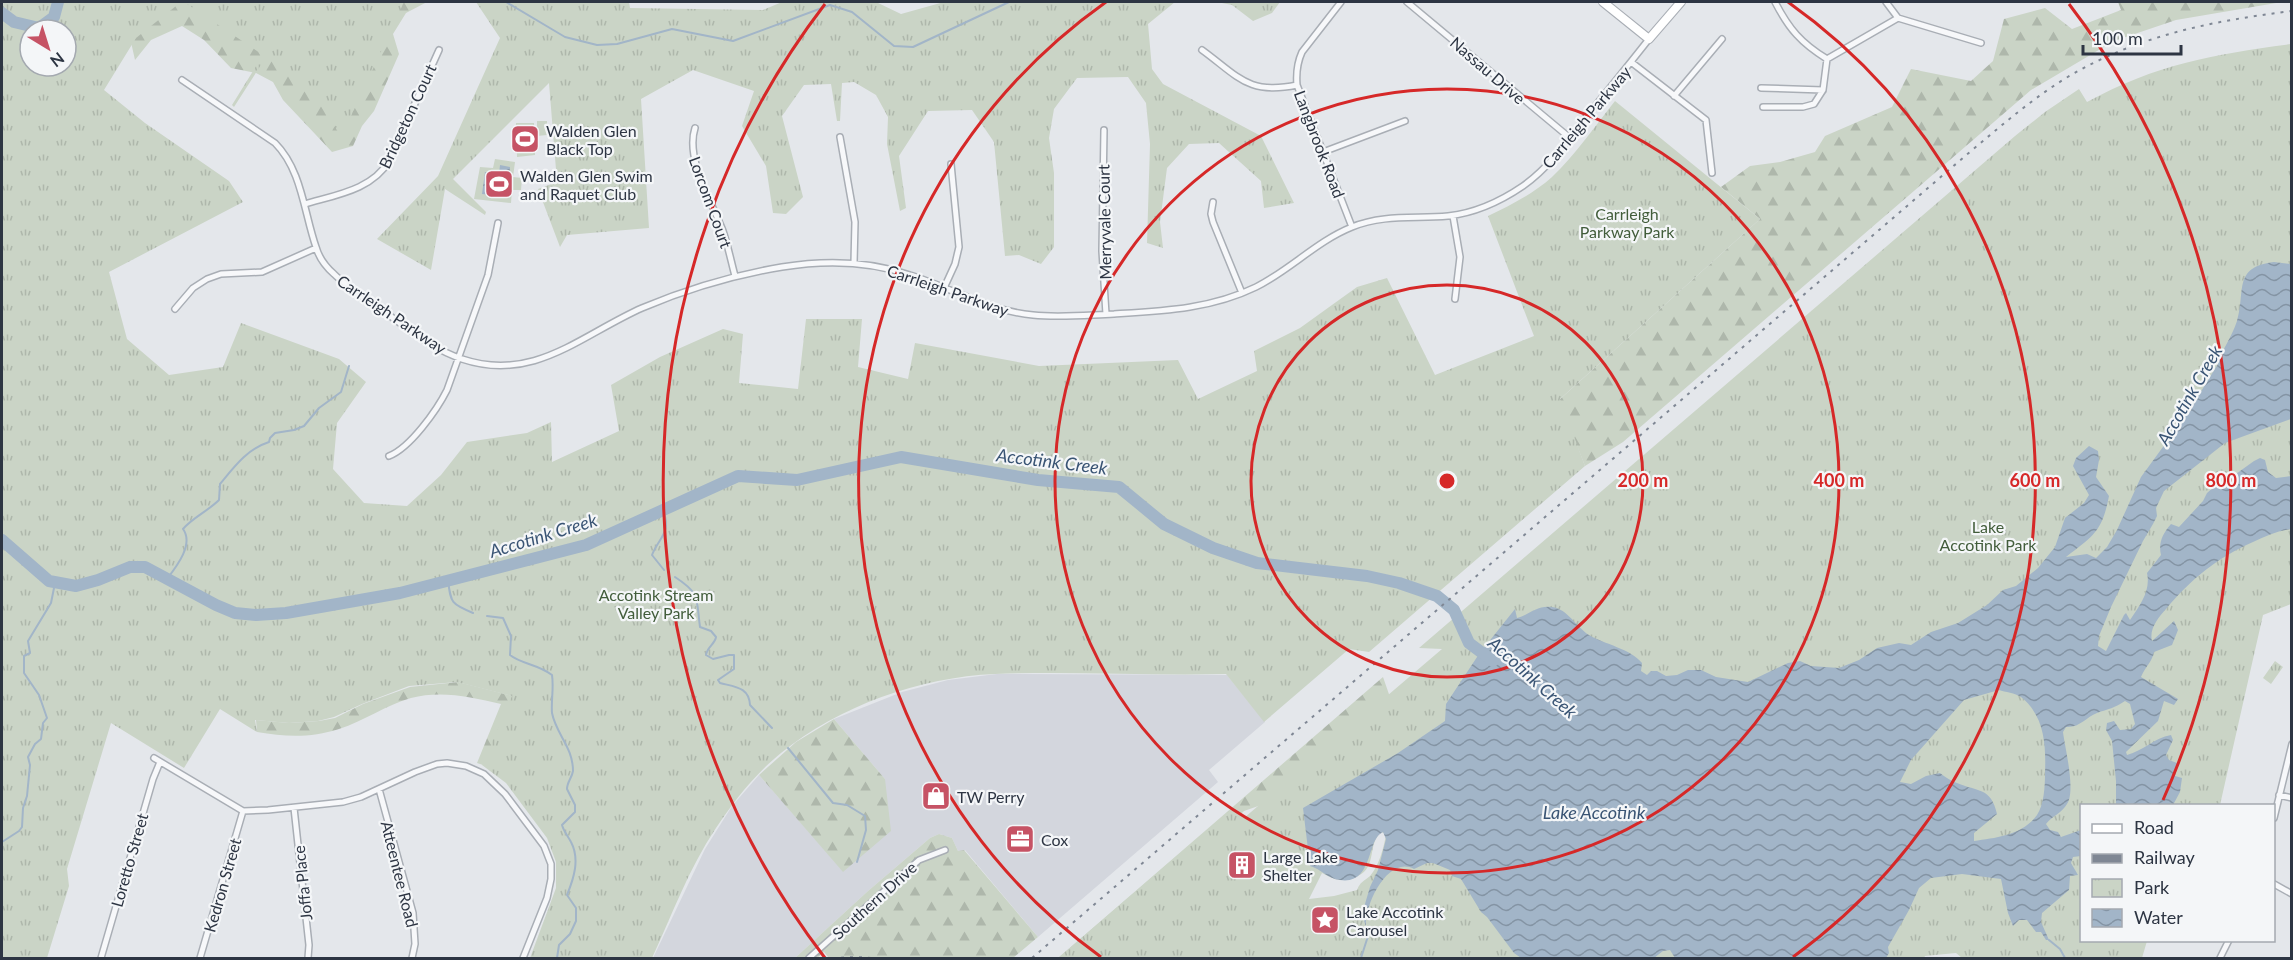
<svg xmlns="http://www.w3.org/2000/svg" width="2293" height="960" font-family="Lato,sans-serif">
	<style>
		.built { fill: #d3d6dd }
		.grass { fill: #cad4c6 }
		.forest { fill: url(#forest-firs) }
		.park { fill: url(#park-tufts); fill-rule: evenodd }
		.water { fill: url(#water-waves); fill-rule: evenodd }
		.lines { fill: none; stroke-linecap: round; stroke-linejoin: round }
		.stream { stroke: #a2b5c8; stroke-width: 2 }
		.river { stroke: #a2b5c8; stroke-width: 12 }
		.street-casing { stroke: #a9aeb5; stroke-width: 8 }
		.secondary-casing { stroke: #a9aeb5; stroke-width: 10 }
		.street { stroke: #f7f8fa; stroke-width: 5 }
		.secondary { stroke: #fff; stroke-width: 8 }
		.rail { stroke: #7f8794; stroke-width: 2; stroke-dasharray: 3 6; stroke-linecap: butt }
		.ring { fill: none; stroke: #d62828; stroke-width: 3 }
		.labels { text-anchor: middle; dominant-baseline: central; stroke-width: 4.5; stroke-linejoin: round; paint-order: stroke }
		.street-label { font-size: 16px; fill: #2d3543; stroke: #f4f6f8 }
		.poi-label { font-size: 16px; fill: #2d3543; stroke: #f4f6f8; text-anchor: start }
		.park-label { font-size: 16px; fill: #425d3b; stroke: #f4f6f8 }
		.water-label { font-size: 18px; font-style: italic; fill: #395474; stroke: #f4f6f8 }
		.centre { fill: #d62828; stroke: #f4f6f8; stroke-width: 3 }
		.ring-label { font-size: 18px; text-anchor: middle; font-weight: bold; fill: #d62828; stroke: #f4f6f8; stroke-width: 4.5; stroke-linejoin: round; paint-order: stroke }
	</style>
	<defs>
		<pattern id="forest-firs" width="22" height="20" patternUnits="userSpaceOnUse" patternTransform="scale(1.5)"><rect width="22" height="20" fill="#cad4c6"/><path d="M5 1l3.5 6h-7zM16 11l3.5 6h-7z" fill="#aeb7ab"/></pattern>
		<pattern id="park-tufts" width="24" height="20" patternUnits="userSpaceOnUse" patternTransform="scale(1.5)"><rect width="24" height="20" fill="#cad4c6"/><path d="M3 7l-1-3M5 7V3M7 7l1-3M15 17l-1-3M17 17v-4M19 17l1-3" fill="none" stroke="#aeb7ab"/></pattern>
		<pattern id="water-waves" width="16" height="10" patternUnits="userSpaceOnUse" patternTransform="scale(1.5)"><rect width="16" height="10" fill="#a2b5c8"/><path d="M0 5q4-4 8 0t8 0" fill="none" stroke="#8494a4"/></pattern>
	</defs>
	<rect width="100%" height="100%" fill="#e4e7eb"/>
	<path class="built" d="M997 674 1227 675 1265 722 1209 770 1218 782 1038 937 965 850 958 851 952 838 939 834 930 838 868 891 795 958H653L705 849 732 806 759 775 843 871 885 779 834 719 902 692 948 680Z"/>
	<path class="grass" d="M537 121H547V135L537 136Z
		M516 123H534L535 155 517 157Z
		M495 159 515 162 513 177 522 178 521 190H512L511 203 474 199 480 167 493 168Z"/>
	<path class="forest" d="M122 2H427L406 13 393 34 399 54 374 111 362 126 353 146 332 152 283 100 273 82 256 73 231 68 204 40 182 26 151 40 135 60Z
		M2118 2H2282L2176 20 2114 41 2031 90 1623 442 1585 466 1559 400 1760 219 1721 187 1750 166 1780 162 1815 152 1825 136 1892 107 1911 69 1971 81 1993 61 2004 19 2045 8 2072 29 2121 10Z
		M1383 677 1391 700 1267 803 1244 811 1230 824 1300 958H1058Z
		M458 682 513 696 483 765 477 763 501 704C471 697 441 690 411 698 386 705 364 721 339 729 311 738 286 737 257 732L256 720 289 723 319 721 335 718 363 704 410 687Z
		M834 719 885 779 891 831 843 872 759 775 796 742Z
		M939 834 952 838 958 851 964 850 1038 937 1013 958H829L824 952 817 958H795L868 891 930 838Z"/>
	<path class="park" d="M2 2H181L136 38 104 90 145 123 229 181 243 202 109 272 127 339 169 375 223 367 241 323 339 359 366 382 337 423 333 469 364 503 407 506 441 475 467 442 527 433 551 422 552 462 619 431 611 385 660 357 723 329 743 334 739 383 798 389 806 319H862L858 367 908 379 915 343 1039 366 1178 360 1198 399 1257 371 1254 351 1300 328 1357 287 1387 278 1435 375 1534 336 1488 216C1511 205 1533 194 1552 177 1576 154 1595 126 1615 101L1760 219 1560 399 1585 466 1369 652 1349 649 1264 722 1226 674C1149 676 1072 671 995 674 920 677 839 706 781 753 755 774 734 801 716 828 689 868 672 915 652 958H530L556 888V862L547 838 506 783 482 765 512 696 457 682 409 686 362 704 334 717 318 721 289 723 255 720 257 732 220 709 184 768 111 723 67 869 69 886 47 958H2ZM30 30H66V66H30Z
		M184 2H404L346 127 340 135 307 84 266 57 234 107 232 105 263 55Z
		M476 2H629L630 8 763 10 782 2H876L901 14 944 2H1175L1148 24 1152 69 1163 84 1261 136 1294 203 1264 208 1261 181 1219 143 1189 144 1167 168 1160 222 1163 248 1147 243 1150 144 1146 103 1128 77 1077 78 1054 109 1049 138 1054 173V247L1041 264 1019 255 1005 256 994 142 972 110 928 111 899 156 906 208 900 211 887 144 888 117 876 95 854 82 842 83 840 121H837L831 84 804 85 782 116 803 197 786 214 773 213 766 166 742 126 754 91 693 70 641 99 649 228 567 235 560 247 538 189 557 182 549 83 453 179 486 212 485 215 445 189 431 270 377 239 438 176 500 38Z
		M1217 2H1280L1272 13 1253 21 1232 5Z
		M2291 44V604L2263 615 2220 805 2082 806V940L2147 941 2142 958H1962L1956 953 1925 956 1924 958H1058L1234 807 1244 818 1442 649 1419 648 2015 136 2045 112 2079 89 2087 102C2156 64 2215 54 2291 44ZM1381 832 1386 834C1384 847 1379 866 1370 876 1364 881 1360 882 1357 890L1334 896 1309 899 1322 873C1333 879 1341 882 1353 878 1379 870 1366 846 1381 832Z
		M2275 661 2283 667 2271 684 2263 678Z"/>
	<path class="water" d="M500 165 510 167 508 188 492 186 490 195 482 194 485 172 499 174Z
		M2274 262 2291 264V419L2225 443 2164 491 2156 508 2157 516 2153 524 2143 541 2111 607 2099 636 2098 646 2106 651 2124 615 2126 613 2130 620C2140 605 2151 591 2147 573L2161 555C2158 543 2163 533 2171 524L2179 527 2203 501 2207 493 2215 486 2222 484 2254 461 2260 458 2265 460 2268 472 2276 478 2291 476V529C2277 531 2266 536 2253 542 2217 558 2191 579 2166 609 2158 618 2149 629 2152 641L2174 621 2178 630 2172 645 2154 652C2152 662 2145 667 2141 677L2178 699 2174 705 2164 701 2158 721 2126 752 2127 755C2143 751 2154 738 2171 735L2173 740 2166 755 2169 760 2177 763 2175 776 2182 778 2180 792 2173 805H2116V781L2112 741 2106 730 2107 723 2114 721 2120 730 2131 729 2135 724 2130 704 2125 701C2115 708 2108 709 2097 713 2086 717 2080 728 2066 727L2063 732C2065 748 2076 791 2067 804 2062 813 2052 816 2046 824L2050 830 2058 832 2061 837 2081 830V856L2073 857 2071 863 2078 875 2070 876 2069 890 2042 913 2041 922 2049 940H2046L2041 932H2036L2027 920H2019L2013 926 2008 913 2001 879 1962 874 1931 878 1919 888 1909 910 1888 947 1889 953 1886 958H1675L1670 950 1663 951 1654 958H1521L1514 953 1487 917 1481 912 1461 879 1452 876 1450 870 1433 863H1427L1414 869C1388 855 1364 905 1366 927L1362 914 1370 887 1378 870 1386 839 1383 832C1366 839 1374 885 1340 880 1328 879 1321 869 1310 866L1303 808 1398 753 1445 721 1446 704 1479 654 1515 609 1517 618C1529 615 1537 605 1552 607 1568 609 1576 627 1589 635 1604 644 1631 649 1642 663L1641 671 1647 675 1651 671H1657L1666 676 1677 675 1688 670H1701L1716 677 1748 682 1788 663 1800 661 1811 666 1839 668 1859 660 1877 648 1899 643 1911 645 1931 632 1958 623 1987 605 2003 590 2016 586 2038 568 2055 547 2065 518 2084 503 2089 495 2073 466 2076 458 2089 446 2098 451 2099 460 2096 477 2109 496C2102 532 2094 535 2066 557L2087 554 2096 558 2107 547 2117 530 2141 477 2187 414 2218 364C2222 349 2232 337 2237 321 2246 292 2232 267 2274 262ZM1999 690C2005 692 2015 693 2021 697 2045 716 2046 746 2045 774 2045 786 2044 805 2037 815 2023 835 1996 838 1974 841V833L1997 814C1991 787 1978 792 1957 783 1951 781 1945 777 1940 773L1926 776 1911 784 1900 782 1911 760 1964 700Z"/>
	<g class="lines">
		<path class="stream" d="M506 2 565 37 597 45 617 44 672 29 733 41 830 5 852 12 894 46 913 47 1009 2
			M663 510C672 533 659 537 652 555L664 570
			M675 577C701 594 696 598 700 627L711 631 716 637C715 644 707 647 706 655L713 659 729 655H734V669L718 680 720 683C735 687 749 687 750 705L772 728
			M167 579C177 566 194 544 183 529 192 518 208 511 219 500L220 484C234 467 247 449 269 442L270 438 275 433 294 430 304 426 319 408 341 392 349 366
			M448 581C451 603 451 604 473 613
			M487 616 503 618 511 636 510 655C521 664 538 664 552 675 554 688 551 700 552 713 556 734 573 747 573 771 572 778 567 782 567 789L575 805V812L562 825C564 832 568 836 571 842 580 859 574 878 567 895L576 908V921L570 934 559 945 557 958
			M788 748 833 803 847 805 865 816 866 830 857 862
			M2 842 19 831 22 827 23 808 27 796 30 765 28 757 35 744 41 739 43 723 47 718 39 695 24 673V656L30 653 28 641 51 603 55 583
			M2049 940 2060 949 2065 958
			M1361 958 1368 936 1366 927"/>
		<path class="river" d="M2 13 14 22 39 28 54 17 58 2
			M2 540 49 581 76 586 98 580 130 567H145L216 605 235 613 256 615 286 613 400 593 586 545 738 476 797 480 901 457 1038 480 1119 487 1164 524 1213 548 1257 563 1367 576 1399 583 1437 596 1454 610 1469 643 1493 661"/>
		<g class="street-casing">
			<path id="street" d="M1341 2 1302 52C1297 63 1296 73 1297 85L1352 227
				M1407 2 1570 138
				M1775 2C1789 29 1801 43 1827 59
				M1886 2 1898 18
				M1202 50C1239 77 1248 95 1297 85
				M1827 59 1898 18 1981 43
				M1631 62 1706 120 1712 173
				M182 80 275 143C302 170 304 213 316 247 319 258 326 267 334 274 347 287 364 297 379 308 405 326 431 349 462 359 534 383 581 335 642 308 687 289 734 275 782 267 825 260 869 261 910 275 952 288 988 311 1033 315 1059 318 1087 315 1114 314 1163 311 1211 309 1256 287 1290 270 1317 241 1352 227 1383 214 1416 219 1448 216 1475 213 1501 201 1523 186 1547 169 1565 145 1583 121 1605 94 1627 67 1649 39
				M1761 88 1823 90
				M1674 96 1722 39
				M1763 107H1803L1814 104 1823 90 1827 59
				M695 128C685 159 712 202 723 231 728 246 731 261 735 276
				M1104 130 1102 251 1106 314
				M840 137 855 222 854 263
				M1323 152 1405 121
				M1213 202 1211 214 1213 222 1242 293
				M305 204C335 195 372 190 389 161L439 50
				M1453 216 1460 257 1455 299
				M944 288 955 264 959 247 951 164
				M175 309 193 288 207 279 221 274 262 272 316 248
				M389 456C410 448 437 410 447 390L488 275 498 223
				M154 758 243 811 268 810 343 802 361 797 415 772 437 764 447 763 466 766 484 774 505 794 544 846 551 864V879L547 898 523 958
				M379 789 413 913 415 944 412 958
				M2279 795 2292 798
				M294 808 309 945 308 958
				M2274 818 2292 744
				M2274 884 2292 894
				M101 958 153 779 160 762
				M200 958 243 811
				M809 958 919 860 945 850
				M2220 958 2229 940"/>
		</g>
		<g class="secondary-casing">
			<path id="secondary" d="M1603 2 1649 39 1681 2"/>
		</g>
		<use href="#street" class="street"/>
		<use href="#secondary" class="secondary"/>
		<path class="rail" d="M832 958 856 957 873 958
			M1032 958 1971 151C2002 125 2032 99 2066 78 2136 36 2211 21 2292 11"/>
	</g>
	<g class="ring">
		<circle cx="1447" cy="481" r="196"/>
		<circle cx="1447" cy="481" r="392"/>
		<path d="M1101 957A588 588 0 0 1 1106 2M1788 2A588 588 0 0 1 1793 957"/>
		<path d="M825 958A784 784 0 0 1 825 4M2069 4A784 784 0 0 1 2163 800"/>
	</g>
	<defs>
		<g id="stadium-square" transform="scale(1.5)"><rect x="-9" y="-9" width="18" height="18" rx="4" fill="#c65365" stroke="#f4f6f8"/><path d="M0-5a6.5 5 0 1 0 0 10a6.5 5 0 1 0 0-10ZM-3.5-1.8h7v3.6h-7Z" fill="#fff"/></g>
		<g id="shop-square" transform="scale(1.5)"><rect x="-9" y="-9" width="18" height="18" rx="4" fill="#c65365" stroke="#f4f6f8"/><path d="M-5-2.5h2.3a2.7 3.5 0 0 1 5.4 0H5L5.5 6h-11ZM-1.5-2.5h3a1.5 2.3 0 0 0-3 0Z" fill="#fff"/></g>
		<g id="office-square" transform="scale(1.5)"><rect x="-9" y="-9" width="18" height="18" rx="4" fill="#c65365" stroke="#f4f6f8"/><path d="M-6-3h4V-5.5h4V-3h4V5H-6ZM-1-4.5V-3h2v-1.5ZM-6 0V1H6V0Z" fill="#fff"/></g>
		<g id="building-square" transform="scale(1.5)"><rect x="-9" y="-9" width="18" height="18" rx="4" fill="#c65365" stroke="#f4f6f8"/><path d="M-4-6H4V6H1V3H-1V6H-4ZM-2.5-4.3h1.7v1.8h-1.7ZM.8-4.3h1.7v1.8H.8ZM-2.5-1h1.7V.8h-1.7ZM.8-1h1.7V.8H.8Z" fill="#fff"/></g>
		<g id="sight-square" transform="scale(1.5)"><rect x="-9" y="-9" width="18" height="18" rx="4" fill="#c65365" stroke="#f4f6f8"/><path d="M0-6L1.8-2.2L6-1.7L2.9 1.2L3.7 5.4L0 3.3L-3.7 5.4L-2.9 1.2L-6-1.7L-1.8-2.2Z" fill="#fff"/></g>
	</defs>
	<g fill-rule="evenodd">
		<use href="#stadium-square" x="525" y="139"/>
		<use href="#stadium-square" x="499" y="184"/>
		<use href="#shop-square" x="936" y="796"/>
		<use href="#office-square" x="1020" y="839"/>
		<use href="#building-square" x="1242" y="865"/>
		<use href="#sight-square" x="1325" y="920"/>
	</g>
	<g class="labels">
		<g class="street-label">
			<text transform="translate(1488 70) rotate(41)">Nassau Drive</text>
			<text transform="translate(407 116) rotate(-65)">Bridgeton Court</text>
			<text transform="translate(1586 117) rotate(-50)">Carrleigh Parkway</text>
			<text transform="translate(1320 144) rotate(69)">Langbrook Road</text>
			<text transform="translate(711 202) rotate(70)">Lorcom Court</text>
			<text transform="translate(1104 222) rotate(-91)">Merryvale Court</text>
			<text transform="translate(948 290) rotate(19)">Carrleigh Parkway</text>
			<text transform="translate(392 314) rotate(34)">Carrleigh Parkway</text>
			<text transform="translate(129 860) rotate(-74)">Loretto Street</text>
			<text transform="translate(400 874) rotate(76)">Atteentee Road</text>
			<text transform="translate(302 883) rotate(-96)">Joffa Place</text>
			<text transform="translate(222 885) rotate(-74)">Kedron Street</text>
			<text transform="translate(874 900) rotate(-42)">Southern Drive</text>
		</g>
		<g class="poi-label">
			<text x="546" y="130">Walden Glen<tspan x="546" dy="18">Black Top</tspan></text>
			<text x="520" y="175">Walden Glen Swim<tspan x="520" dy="18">and Raquet Club</tspan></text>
			<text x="957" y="796">TW Perry</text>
			<text x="1041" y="839">Cox</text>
			<text x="1263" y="856">Large Lake<tspan x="1263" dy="18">Shelter</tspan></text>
			<text x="1346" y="911">Lake Accotink<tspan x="1346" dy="18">Carousel</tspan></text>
		</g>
		<g class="park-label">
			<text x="1627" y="213">Carrleigh<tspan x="1627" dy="18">Parkway Park</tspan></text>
			<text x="1988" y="526">Lake<tspan x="1988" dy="18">Accotink Park</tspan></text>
			<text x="656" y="594">Accotink Stream<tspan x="656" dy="18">Valley Park</tspan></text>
		</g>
		<g class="water-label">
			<text transform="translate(2189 395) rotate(-60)">Accotink Creek</text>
			<text transform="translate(1052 461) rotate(7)">Accotink Creek</text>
			<text transform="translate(543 535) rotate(-17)">Accotink Creek</text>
			<text transform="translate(1533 677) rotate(42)">Accotink Creek</text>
			<text x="1594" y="812">Lake Accotink</text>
		</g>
	</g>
	<circle cx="1447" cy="481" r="9" class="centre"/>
	<g class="ring-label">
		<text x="1643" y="487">200 m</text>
		<text x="1839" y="487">400 m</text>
		<text x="2035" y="487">600 m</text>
		<text x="2231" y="487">800 m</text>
	</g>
	<rect width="2293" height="960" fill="none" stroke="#2d3543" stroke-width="6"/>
	<rect x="2080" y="804" width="195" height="138" fill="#f4f6f8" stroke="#a4a9b0" stroke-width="1.5"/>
	<rect x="2092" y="824" width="30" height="9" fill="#ffffff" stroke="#a4a9b0" stroke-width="1.5"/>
	<text x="2134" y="834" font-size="18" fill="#2d3543">Road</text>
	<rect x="2092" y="854" width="30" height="9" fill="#7f8794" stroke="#a4a9b0" stroke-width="1.5"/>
	<text x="2134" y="864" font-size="18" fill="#2d3543">Railway</text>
	<rect x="2092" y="879" width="30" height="18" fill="url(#park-tufts)" stroke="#a4a9b0" stroke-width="1.5"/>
	<text x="2134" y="894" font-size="18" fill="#2d3543">Park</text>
	<rect x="2092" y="909" width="30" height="18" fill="url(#water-waves)" stroke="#a4a9b0" stroke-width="1.5"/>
	<text x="2134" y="924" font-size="18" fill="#2d3543">Water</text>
	<g transform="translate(48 48) rotate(142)"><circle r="28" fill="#f4f6f8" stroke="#a4a9b0" stroke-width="1.5"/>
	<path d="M0-4.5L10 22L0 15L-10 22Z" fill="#c65365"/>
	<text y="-9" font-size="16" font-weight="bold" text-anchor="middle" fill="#2d3543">N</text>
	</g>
	<path d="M2083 45v9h98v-9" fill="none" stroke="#2d3543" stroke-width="3"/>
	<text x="2092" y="45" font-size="18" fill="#2d3543" stroke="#f4f6f8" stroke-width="4.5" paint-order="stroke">100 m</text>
</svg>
